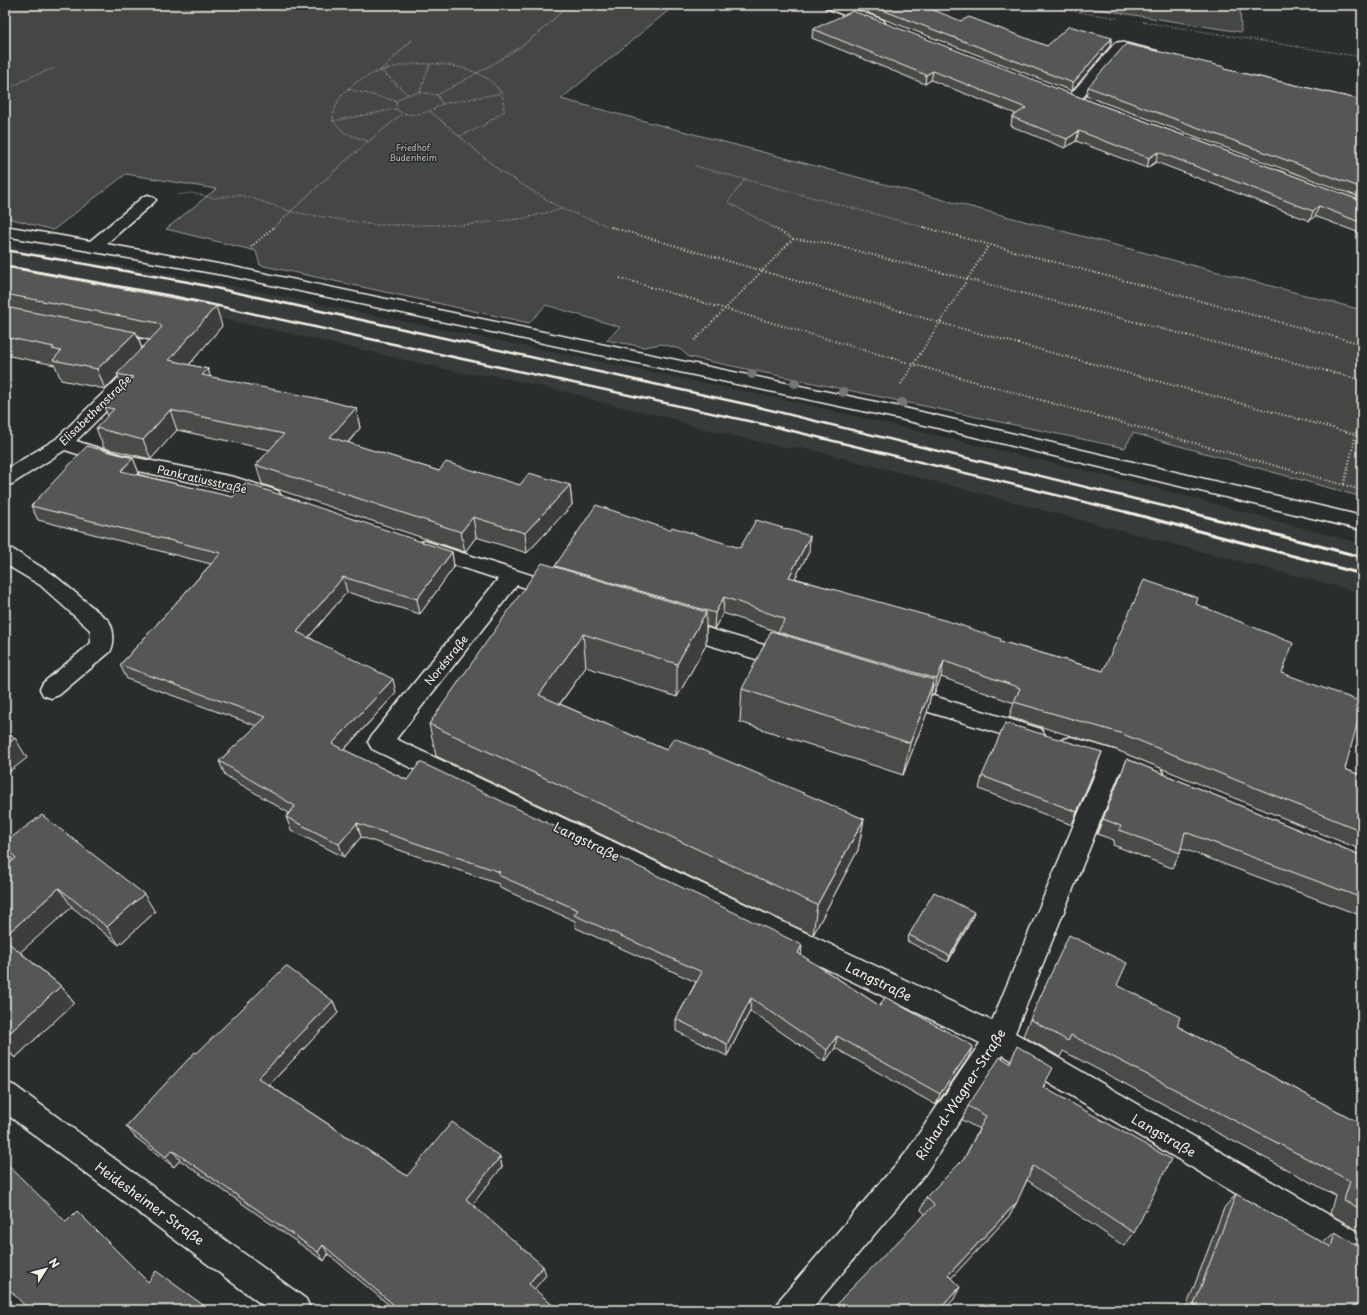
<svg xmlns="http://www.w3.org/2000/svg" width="1367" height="1315" font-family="'Playpen Sans',sans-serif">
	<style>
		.built { fill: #373a3a }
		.green { fill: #444645; stroke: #9c9c96 }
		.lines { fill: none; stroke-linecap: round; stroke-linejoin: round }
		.minor-casing { stroke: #f4f1e8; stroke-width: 3 }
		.path-far1 { stroke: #f4f1e8; stroke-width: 1.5; stroke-dasharray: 0.5 2; stroke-linecap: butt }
		.path { stroke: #f4f1e8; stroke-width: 2; stroke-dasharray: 1 2.5; stroke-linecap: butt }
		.minor { fill: #2a2d2e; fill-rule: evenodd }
		.rail-far1 { stroke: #f4f1e8; stroke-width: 2.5 }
		.rail { stroke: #f4f1e8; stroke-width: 3 }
		.tree { fill: #777875 }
		.wall { fill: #494b4a; stroke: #f4f1e8; fill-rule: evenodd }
		.shaded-wall { fill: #3c3d3c; stroke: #f4f1e8 }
		.building { fill: #555756; stroke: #f4f1e8 }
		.labels { text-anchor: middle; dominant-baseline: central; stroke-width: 3; stroke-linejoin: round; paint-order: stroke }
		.far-park-label { font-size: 9px; fill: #b6b5af; stroke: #2a2d2e }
		.street-label { font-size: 11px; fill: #f4f1e8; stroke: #2a2d2e }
		.near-street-label { font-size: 13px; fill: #f4f1e8; stroke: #2a2d2e }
	</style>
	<rect width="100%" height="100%" fill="#2a2d2e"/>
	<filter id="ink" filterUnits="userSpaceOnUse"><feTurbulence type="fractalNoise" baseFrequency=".025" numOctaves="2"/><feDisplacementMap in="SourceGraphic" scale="8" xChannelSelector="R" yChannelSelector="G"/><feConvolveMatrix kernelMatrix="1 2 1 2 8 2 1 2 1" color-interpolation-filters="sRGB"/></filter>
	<g filter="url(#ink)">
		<path class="built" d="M5 245 193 278 787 400 1145 485 1362 544V593L801 447 786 448 692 426 674 419 597 401 587 397 492 375 467 374 257 326 5 278Z"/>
		<path class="green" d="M5 5H675L561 99 1362 310V497L1133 433 1125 448 689 357 680 349 662 344 644 347 606 340 620 327 546 305 529 323 260 265 256 251 166 229 216 189 126 174 53 230 5 217Z
			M1091 5H1240L1241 32 1090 8Z"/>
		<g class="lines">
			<g class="minor-casing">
				<path id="minor" d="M825 5H843L883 20 885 23 883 26H873L826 8Z
					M1120 42 1157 51 1159 54 1157 57 1152 58 1123 51 1079 102H1069L1067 99 1069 96 1115 43Z
					M148 195 153 197 156 200 153 203 106 244 229 266 900 407 1362 516V530L900 419 229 276 5 236V226L90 241 143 197Z
					M110 333 165 344 168 348 165 352 159 353 104 342 101 338 104 334Z
					M143 359 149 360 152 364 149 368 76 441 121 455 234 477 278 491 281 496 278 501 271 503 231 490 118 467 65 450 12 484 5 486V470L56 439 137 360Z
					M425 541 565 586 569 591 565 596 558 599 517 585 396 739 992 1021 1099 764 1063 753 1059 746 1063 739 1071 737 1121 752 1160 768 1164 775 1160 782 1152 785 1120 772 1015 1033 1362 1234V1266L1351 1262 1003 1055 925 1174 811 1310H775L780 1299 905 1154 980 1043 372 749 368 742 372 735 498 579 418 553 415 548 418 543Z
					M5 547 12 549 54 575 109 621C114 630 115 643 110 652L59 695 51 698 43 695 40 689 43 683 91 643 90 630 40 585 5 564Z
					M677 619 797 655 800 661 797 667 789 669 669 633 666 627 669 621Z
					M901 686 1041 729 1045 735 1041 741 1033 744 893 701 890 695 893 689Z
					M5 1082 15 1086 306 1299 311 1310H269L5 1113Z"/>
			</g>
			<path class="path-far1" d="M1037 5 1117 18
				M1143 22 1362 57
				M348 89 396 101
				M5 91 30 77 55 68
				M420 91 430 64
				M420 92 437 95 442 104C429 113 410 120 396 109V101L407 95Z
				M407 94 381 70 413 39
				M437 95C477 73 539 42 566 5
				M442 104 502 93
				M431 112 500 171 562 209 614 228
				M333 121 396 109
				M367 141 345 133 333 121C334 57 473 45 501 93 504 98 503 105 504 111L483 126 460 136
				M695 166 927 228
				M745 179 728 202 774 228
				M178 195 191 193 214 198 237 195 252 198 292 212 375 225H465L526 218 562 209
				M273 228 344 162 402 114"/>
			<path class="path" d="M611 227 941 323 1362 436
				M923 227 1362 344
				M793 239 822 242 1362 380
				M251 247 274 227
				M620 278 912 364 1362 490
				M695 340 793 239 772 227
				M901 384 989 245
				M1344 484 1362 409"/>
			<use href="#minor" class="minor"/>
			<path class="rail-far1" d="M5 250 188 282 750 405 1192 513
				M5 266 172 296 776 427 1130 513"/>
			<path class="rail" d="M1126 512 1362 574
				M1188 512 1362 557"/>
		</g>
		<g class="tree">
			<circle cx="752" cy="374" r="5"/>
			<circle cx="795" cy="383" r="5"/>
			<circle cx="843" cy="392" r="5"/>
			<circle cx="902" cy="403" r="5"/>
		</g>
		<path class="wall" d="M869 5 961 21 1047 46 1112 38 1110 46 1072 91 868 13Z
			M813 29 1071 94 1362 201V234L1315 216 1310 221 1156 162 1147 168 1076 141 1065 148 1011 126 1012 117 1016 114 931 80 925 84 812 38Z
			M1224 69 1362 100V198L1086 96 1088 87Z
			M5 267 222 326 189 365 208 369 210 377 356 408 360 428 348 443 439 471 520 485H570L572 505 527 553 476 537 465 552 262 484 256 465 270 450 177 430 151 459 104 448 96 428 108 416 104 407 123 388 118 376 105 389 61 380 55 365 5 355ZM138 337 150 340 142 349Z
			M133 458 139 473 137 474 452 552 454 567 420 614 347 592 309 637 396 693 344 750 407 780 801 955 880 1006 968 1058 936 1105 835 1048 825 1062 750 1011 727 1056 676 1031V1019L696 982 576 928 575 921 500 888 499 884 361 837 344 857 291 830 286 817 289 813 225 775 219 761 257 726 127 679 120 665 211 564 38 520 31 506Z
			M670 530 740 548 809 552 795 578 1000 641 1103 671 1196 604 1282 673 1345 769 1362 776V850L1114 749 1009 717 1014 703 941 677 934 695 931 694 927 713 903 775 740 722 742 689 778 634V632L723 613 714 629 706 626V645L677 697 586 667 560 704 666 750 864 819 858 850 813 935 436 756 429 724 555 567V566Z
			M1102 752 1072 825 979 789 982 776Z
			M1127 759 1362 856V916L1181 848 1180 853 1172 868 1113 845 1114 840 1097 834Z
			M5 842 155 912 119 945 72 907 20 952 61 986 74 1003 15 1058 5 1049V867L13 860 5 848Z
			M972 919 948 962 907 941 909 935Z
			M1117 985 1177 1026 1358 1122 1362 1108V1233L1330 1214 1335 1195 1063 1051 1060 1057 1023 1036 1030 1019Z
			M333 1001 338 1013 269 1085 407 1176 500 1157 502 1167 472 1204 546 1275 534 1289 558 1310H395L328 1254 324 1261 180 1160 174 1167 135 1137 126 1126 197 1053Z
			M1046 1082 1044 1087 1134 1233 1124 1246 1027 1180 1010 1215 951 1278 954 1299 925 1214 921 1210 926 1197 964 1159 979 1129 962 1120 968 1106Z
			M1236 1194 1323 1243 1335 1232 1362 1310H1185L1224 1208Z"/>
		<path class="shaded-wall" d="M1112 38 1110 46 1072 91 1073 83Z
			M933 71 931 80 925 84 926 75Z
			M1079 131 1076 141 1065 148 1067 139Z
			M1158 152 1156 162 1147 168 1149 158Z
			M1319 206 1315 216 1310 221 1313 211Z
			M216 306 222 326 176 380 169 360Z
			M136 332 143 352 117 374 118 376 105 389 97 369Z
			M208 369 214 389 202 375Z
			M356 408 360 428 335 457 330 437Z
			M170 410 177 430 151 459 143 440Z
			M133 458 139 473 127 485 121 471Z
			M570 485 572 505 527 553 525 533Z
			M473 517 476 537 465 552 461 532Z
			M810 536 809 552 787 593 789 577Z
			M452 552 454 567 420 614 417 599Z
			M343 577 347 592 301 646 297 632Z
			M724 597 723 613 714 629 715 613Z
			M706 612V645L677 697V664Z
			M583 634 586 667 543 727 539 695Z
			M944 661 941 677 934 695 937 679Z
			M393 679 396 693 336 758 332 744Z
			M934 680 927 713 903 775 910 743Z
			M15 738 27 758 5 775V746Z
			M1102 752 1097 765 1072 825 1077 812Z
			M864 819 858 850 813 935 817 905Z
			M357 823 361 837 344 857 339 844Z
			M59 888 72 907 16 956 5 941V936Z
			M144 894 155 912 119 945 107 927Z
			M974 912 972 919 948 962 950 956Z
			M802 945 801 958 798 953Z
			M61 986 74 1003 15 1058 5 1047V1037Z
			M751 998 750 1011 727 1056V1044Z
			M333 1001 338 1013 265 1089 258 1078Z
			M837 1036 835 1048 825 1062 827 1050Z
			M973 1046 968 1058 936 1105 940 1094Z
			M172 1150 180 1160 174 1167 166 1157Z
			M500 1157 502 1167 469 1209 466 1199Z
			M1017 1202 1010 1215 943 1287 948 1275Z
			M323 1245 328 1254 324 1261 318 1252Z
			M543 1266 546 1275 531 1293 529 1284Z
			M960 1287 954 1299 944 1310H939Z"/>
		<path class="building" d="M869 5H921L961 21 969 17 1047 46 1069 26 1112 38 1073 83Z
			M853 11 1071 94 1362 201V223L1319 206 1313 211 1158 152 1149 158 1079 131 1067 139 1012 117 1026 108 933 71 926 75 813 29Z
			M1126 44 1225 67 1224 69 1362 100V188L1088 87Z
			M5 267 216 306 169 360 208 369 202 375 325 400 356 408 330 437 439 471 446 462 520 485 529 473 570 485 525 533 473 517 461 532 256 465 284 434 170 410 143 440 96 428 114 409 104 407 133 377 117 374 162 327 158 323 5 294Z
			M5 307 136 332 97 369 53 360 61 351 52 349 54 347 5 337Z
			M87 446 133 458 121 471 233 497 245 483 452 552 417 599 343 577 297 632 393 679 332 744 407 780 420 762 802 945 798 953 880 1006 885 997 973 1046 940 1094 837 1036 827 1050 751 998 727 1044 676 1019 702 972 574 915 578 910 498 875 500 872 357 823 339 844 286 817 295 806 219 761 266 717 120 665 221 553 31 506Z
			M596 505 670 530 672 527 740 548 756 520 810 536 789 577 954 623 1001 639 1000 641 1103 671 1144 580 1198 598 1196 604 1293 643 1282 673 1362 702V706L1345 769 1362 776V831L1120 733 1014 702 1020 688 944 661 937 679 778 632 785 619 724 597 715 613 555 566Z
			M542 563 706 612 677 664 583 634 539 695 666 750 674 738 864 819 817 905 429 724Z
			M771 631 934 680 910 743 742 689Z
			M1005 723 1102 752 1077 812 982 776Z
			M5 731 15 738 5 746Z
			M1127 759 1362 856V898L1185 832 1180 853 1119 830 1121 826 1103 819Z
			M42 815 144 894 107 927 59 888 5 936V867L16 858 5 846V842Z
			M934 892 974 912 950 956 909 935Z
			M1069 935 1127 963 1117 985 1180 1017 1177 1026 1362 1124V1210L1344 1200 1350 1181 1071 1035 1068 1041 1030 1019Z
			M5 940 61 986 5 1037Z
			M286 966 333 1001 258 1078 407 1176 452 1122 500 1157 466 1199 543 1266 529 1284 558 1310H400L323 1245 318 1252 172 1150 166 1157 126 1126 195 1052 197 1053Z
			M1017 1046 1053 1068 1043 1087 1171 1159 1134 1233 1033 1166 1017 1202 948 1275 960 1287 939 1310H833L843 1297 934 1205 926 1197 964 1159 986 1116 968 1106 1000 1057 1010 1063Z
			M5 1162 66 1222 77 1211 148 1282 156 1271 210 1310H29L5 1285Z
			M1236 1194 1331 1247 1335 1232 1362 1248V1310H1293L1291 1309V1310H1203L1194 1305Z"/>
	</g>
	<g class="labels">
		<g class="far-park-label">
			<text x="413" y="147">Friedhof<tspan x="413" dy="10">Budenheim</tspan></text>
		</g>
		<g class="street-label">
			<text transform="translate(95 410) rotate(-44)">Elisabethenstraße</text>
			<text transform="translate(202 479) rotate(13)">Pankratiusstraße</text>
			<text transform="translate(446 660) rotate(-51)">Nordstraße</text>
		</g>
		<g class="near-street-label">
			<text transform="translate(587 841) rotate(26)">Langstraße</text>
			<text transform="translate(879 981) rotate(26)">Langstraße</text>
			<text transform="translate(960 1094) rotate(-57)">Richard-Wagner-Straße</text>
			<text transform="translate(1164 1135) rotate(30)">Langstraße</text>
			<text transform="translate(150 1203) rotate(36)">Heidesheimer Straße</text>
		</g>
	</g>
	<rect width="1367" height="1315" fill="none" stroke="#2a2d2e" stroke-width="20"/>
	<rect x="10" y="10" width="1347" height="1295" fill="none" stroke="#f4f1e8" stroke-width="1.5" filter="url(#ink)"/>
	<g transform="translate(46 1269) rotate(54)" stroke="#2a2d2e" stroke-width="3" paint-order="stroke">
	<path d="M0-3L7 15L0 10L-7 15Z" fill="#f4f1e8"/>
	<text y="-6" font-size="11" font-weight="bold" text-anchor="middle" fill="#f4f1e8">N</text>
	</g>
</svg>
